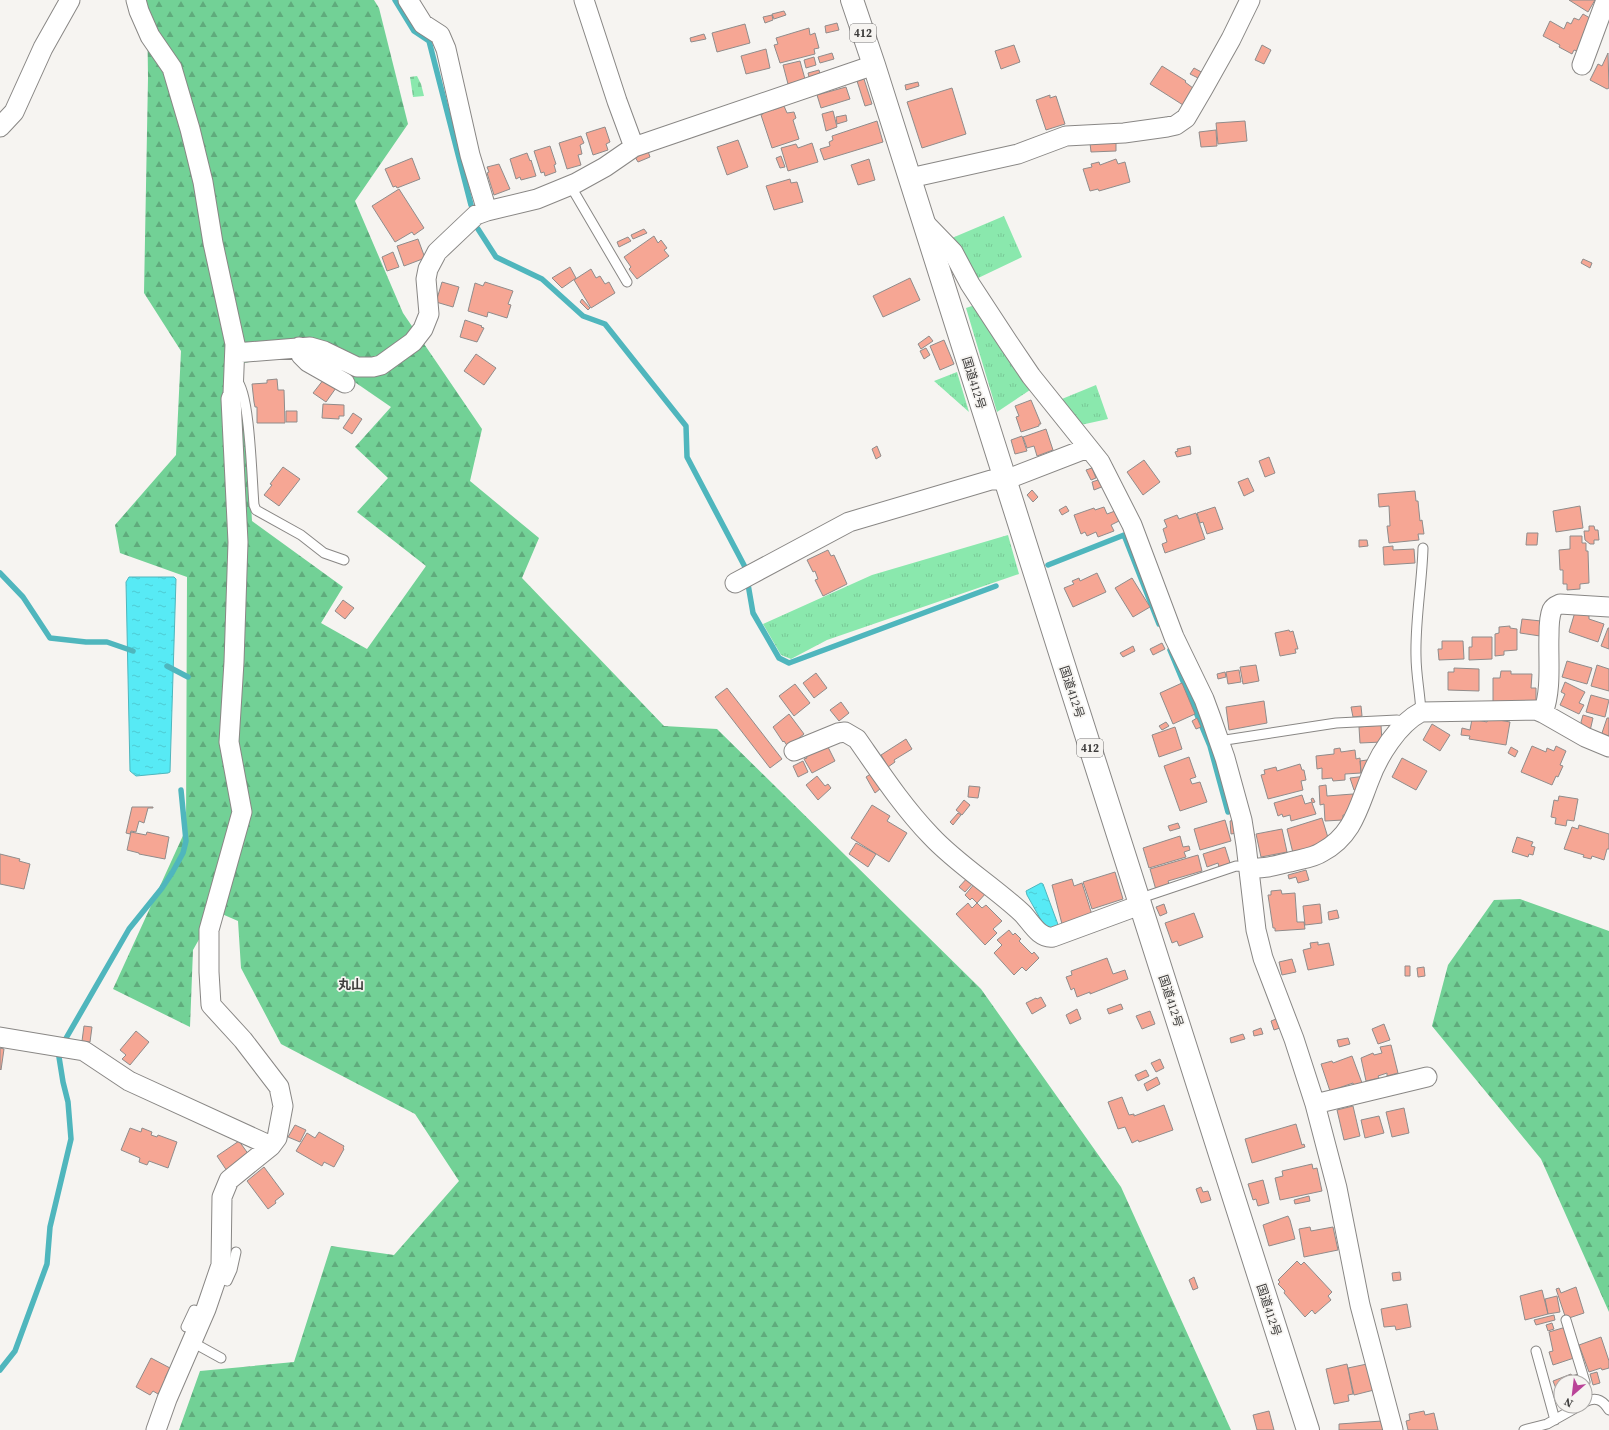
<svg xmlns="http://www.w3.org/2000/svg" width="1609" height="1430" font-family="'Source Serif 4','Noto Sans JP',serif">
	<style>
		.grass { fill: url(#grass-tufts) }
		.forest { fill: url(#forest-firs); fill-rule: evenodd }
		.cemetery { fill: url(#cemetery-stones) }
		.water { fill: url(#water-ripples); stroke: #4fb6bd }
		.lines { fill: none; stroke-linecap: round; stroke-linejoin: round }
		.stream { stroke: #4fb6bd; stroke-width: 5.5 }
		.building { fill: #f6a694; stroke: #908c8b }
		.lane-casing { stroke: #898785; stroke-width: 11 }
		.street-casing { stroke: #898785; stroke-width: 21 }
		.highway-casing { stroke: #898785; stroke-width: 24 }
		.lane { stroke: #fff; stroke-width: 9 }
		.street { stroke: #fff; stroke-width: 19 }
		.highway { stroke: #fff; stroke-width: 22 }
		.labels { text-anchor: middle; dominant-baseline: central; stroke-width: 3.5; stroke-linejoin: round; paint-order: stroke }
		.shield { fill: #f6f4f1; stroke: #747372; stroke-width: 1 }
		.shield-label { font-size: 11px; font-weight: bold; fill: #3d3c3b }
		.street-label { font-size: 12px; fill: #3d3c3b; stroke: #f6f4f1 }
		.neighbourhood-label { font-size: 13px; font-weight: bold; fill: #3d3c3b; stroke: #f6f4f1 }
	</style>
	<defs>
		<pattern id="grass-tufts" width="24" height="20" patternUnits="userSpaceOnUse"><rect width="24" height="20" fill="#8ae8ad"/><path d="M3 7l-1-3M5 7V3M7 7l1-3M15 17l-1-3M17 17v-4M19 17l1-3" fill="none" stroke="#78c896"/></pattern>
		<pattern id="forest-firs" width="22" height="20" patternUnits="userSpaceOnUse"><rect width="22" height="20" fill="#72d196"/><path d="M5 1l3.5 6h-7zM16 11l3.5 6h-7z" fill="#5fab7c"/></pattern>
		<pattern id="cemetery-stones" width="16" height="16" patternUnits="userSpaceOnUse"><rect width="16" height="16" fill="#8ae8ad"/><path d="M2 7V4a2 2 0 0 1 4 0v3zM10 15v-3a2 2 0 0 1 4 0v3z" fill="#78c896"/></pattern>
		<pattern id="water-ripples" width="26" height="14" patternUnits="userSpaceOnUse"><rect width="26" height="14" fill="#57eaf5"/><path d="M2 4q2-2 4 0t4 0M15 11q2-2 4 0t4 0" fill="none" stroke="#4dcad3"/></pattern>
	</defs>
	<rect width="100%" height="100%" fill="#f6f4f1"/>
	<path class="grass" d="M1004 216 1022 257 974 280 952 238Z
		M978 304 1033 388 997 412 966 308Z
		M957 372 969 412 934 381Z
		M1096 385 1108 419 1076 426 1057 401Z
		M1008 535 1019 574 827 640 791 659 781 655 763 624 872 575Z"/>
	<path class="forest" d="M147 0H374L379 8 408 124 355 201 403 313 482 429 470 481 539 538 522 578 664 726 717 729 981 989 1121 1187 1231 1430H179L200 1371 294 1362 331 1246 394 1255 459 1181 415 1114 281 1044 241 968 238 921 215 911 193 950 190 1027 113 989 186 829 187 577 120 553 115 525 176 455 181 351 144 293 148 78ZM311 352 391 407 355 447 388 478 357 512 426 566 367 649 321 623 343 587 252 521 243 363Z
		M1520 899 1609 931V1312L1541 1159 1432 1026 1448 965 1494 900Z"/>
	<path class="cemetery" d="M417 76 421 84 424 96 413 97 410 77Z"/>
	<path class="water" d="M129 577H174L176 579 170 772 168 773 136 776 130 771 126 582Z
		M1041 883 1043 884 1060 930 1046 929 1027 895 1026 891Z"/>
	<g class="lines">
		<path class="stream" d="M395 0 414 31 429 41 471 205
			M478 229 496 257 542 279 583 316 605 324 686 426 687 457 745 567 753 613 779 658 789 663 996 586
			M1048 565 1124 535 1159 624
			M0 573 23 597 50 638 86 642H107L133 651
			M1170 650 1210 746 1228 812
			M167 666 188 677
			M0 1370 15 1351 47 1264 50 1227 71 1139 68 1102 63 1082 59 1057 65 1040 129 929 162 888 172 873 183 853 186 841 181 790"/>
	</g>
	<path class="building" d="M1569 0H1595L1588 12Z
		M784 11 786 15 774 19 772 14Z
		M1583 14 1595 21 1579 52 1574 50 1572 54 1559 47 1560 45 1543 36 1550 21 1564 29 1567 22 1571 24 1574 18 1579 20Z
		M772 15 773 20 765 23 763 17Z
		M837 23 839 30 826 33 825 26Z
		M745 24 750 43 717 52 712 33Z
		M809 28 810 35 815 33 819 48 814 49 815 54 780 63 774 45 778 44 776 38Z
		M704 34 706 39 691 42 690 38Z
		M1014 45 1020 62 1001 69 995 51Z
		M1262 45 1271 50 1264 64 1255 60Z
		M766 49 770 68 746 74 741 56Z
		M832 53 834 59 820 63 818 57Z
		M1608 53 1609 88 1607 89 1590 80 1598 64 1602 66Z
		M814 57 816 65 806 68 804 60Z
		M800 61 805 79 788 84 783 65Z
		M1162 66 1186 81 1185 82 1193 88 1183 105 1150 84Z
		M1194 68 1205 74 1202 80 1190 74Z
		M819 70 820 74 809 77 808 73Z
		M864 79 872 104 865 106 857 81Z
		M918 82 919 86 906 90 905 85Z
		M846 87 850 99 821 108 817 95Z
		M952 88 966 134 922 148 907 102Z
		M1050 95V98L1056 96 1065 124 1046 130 1036 100Z
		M784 106 787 113 794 112 796 118 793 120 799 139 772 148 761 115 764 113 763 110 771 107 773 110Z
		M833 111 837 127 826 131 822 114Z
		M846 115 847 121 837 124 836 117Z
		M877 121 883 142 824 160 820 149 830 146 829 142 833 140 832 136Z
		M1245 121 1247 141 1218 144 1216 123Z
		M605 127 610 142 606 144 608 150 593 155 586 133Z
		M1216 130 1217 146 1201 147 1199 132Z
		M581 136 584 143 580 145 582 154 578 155 581 165 567 169 559 143Z
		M738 140 748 167 727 175 717 147Z
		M812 143 818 162 788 171 781 148 796 144 798 148Z
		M1090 143H1116V151L1091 152Z
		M550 146 556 164 554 165 556 172 545 176 544 172 541 173 534 151Z
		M648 151 650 157 638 162 635 157Z
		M527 153 530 161 531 160 536 176 521 180 520 177 516 179 510 159Z
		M781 156 785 167 780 168 776 158Z
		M412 158 420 179 397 188 396 186 393 187 385 169Z
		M869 159 875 180 858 185 851 165Z
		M1116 159 1118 164 1125 162 1130 182 1099 191 1098 189 1090 191 1083 169 1092 167 1091 164 1099 162 1100 165Z
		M499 164 510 189 494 195 487 173 489 172 487 167Z
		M790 179 791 183 797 182 803 202 774 210 766 186Z
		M399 189 424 228 414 235 412 232 395 242 372 206Z
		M644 229 647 233 633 239 631 235Z
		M654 236 658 243 661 240 667 248 664 250 669 256 637 279 629 269 631 267 624 257Z
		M628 237 631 241 619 247 617 242Z
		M418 239 425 258 404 266 397 246Z
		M393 252 399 267 387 271 382 257Z
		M1583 259 1592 263 1590 268 1581 263Z
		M570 267 576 278 562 288 552 278Z
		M591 269 596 278 600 276 605 284 609 282 615 293 591 308 574 280Z
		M910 278 920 300 883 317 873 296Z
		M442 282 459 287 453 307 436 302Z
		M485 282 513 291 508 304 511 305 507 318 488 312 487 317 468 311 475 283 483 286Z
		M582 299 590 308 588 310 580 302Z
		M465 320 482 326 481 327 484 328 477 342 460 337Z
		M929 336 933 341 921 349 918 344Z
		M944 340 954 364 940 370 930 346Z
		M926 348 930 355 924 359 920 351Z
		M476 354 496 368 484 385 464 371Z
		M277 379 278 390H284L285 423H257V407H255L254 402 252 384 267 383V380Z
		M324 379 336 388 326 402 313 393Z
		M1031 400 1041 424H1039V426L1021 432 1016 417 1019 416 1015 406Z
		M323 404 344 405V416H339V419L322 418Z
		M286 411H297V422H286Z
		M353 413 362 419 352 434 343 428Z
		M1046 429 1053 450 1037 456 1034 446 1027 448 1023 437Z
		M1022 436 1027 451 1015 454 1011 440Z
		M877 446 881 456 876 459 872 449Z
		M1190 446 1191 454 1177 457 1175 452 1178 451 1177 449Z
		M1269 457 1275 473 1265 477 1259 461Z
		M1144 460 1160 482 1143 495 1127 472Z
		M283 467 300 479 279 506 264 495 272 485 270 484Z
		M1092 468 1096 478 1091 480 1086 470Z
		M1248 478 1254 491 1244 496 1238 482Z
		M1101 479 1104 486 1094 490 1092 482Z
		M1032 490 1038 497 1033 502 1027 495Z
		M1415 491 1416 501H1418L1420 521 1422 520 1424 534H1418L1419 540 1389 543 1387 526H1390L1389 506 1379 507 1378 494Z
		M1066 506 1069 511 1062 515 1059 510Z
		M1580 506 1583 528 1556 532 1553 511Z
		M1104 507 1107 514 1115 511 1119 521 1111 525 1114 531 1098 537 1096 532 1087 536 1085 532 1081 534 1074 515 1094 508 1095 510Z
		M1215 507 1223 529 1207 534 1203 522 1200 523 1197 513Z
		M1196 513 1205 539 1165 553 1162 544 1167 542 1163 529 1167 527 1164 520 1177 515 1179 519Z
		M1589 526H1594L1595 530H1598L1599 540H1594V544H1590L1585 540 1584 531H1589Z
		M1527 533H1538L1537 545H1526Z
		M1570 536H1582V543H1586V551H1588L1589 583 1580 584V589L1567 590V584H1563V570H1560L1559 550 1570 549Z
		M1359 540H1367L1368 546 1359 547Z
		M1393 546V550L1414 549 1415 563 1384 565 1383 547Z
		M828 550 831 556 834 555 847 584 823 596 815 580 818 579 815 571 813 572 807 560Z
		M1097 573 1106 592 1073 607 1064 588 1074 584 1072 581 1079 578 1080 581Z
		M1132 578 1150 607 1133 617 1115 588Z
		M343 600 354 608 345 619 335 611Z
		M1575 612 1589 616V619L1604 624 1598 642 1569 632Z
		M1522 619 1541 621 1540 636 1520 633Z
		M1510 626V628L1517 629V650L1504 651V655L1495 656V634L1499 633V627Z
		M1608 628H1609V649L1601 646Z
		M1289 630 1290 632 1293 631 1298 649H1295L1296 653 1280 656 1275 633Z
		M1472 637H1492V659L1469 660V647H1472Z
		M1442 641H1463L1464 659 1439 660 1438 649H1442Z
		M1162 643 1165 649 1153 655 1150 649Z
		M1133 646 1135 651 1123 657 1120 653Z
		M1567 661 1592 668 1587 684 1562 677Z
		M1256 665 1259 681 1243 684 1240 667Z
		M1597 665 1609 669V691L1591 686Z
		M1454 668 1479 669V691L1448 690V672H1454Z
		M1239 670 1241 682 1228 684 1226 672Z
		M1501 671H1511V674H1532L1531 688H1536V704L1493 702V678H1500Z
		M1225 672 1226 677 1218 679 1217 674Z
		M816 673 827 688 814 698 803 683Z
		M1565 682 1585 692 1579 703 1584 705 1579 714 1560 705 1565 694 1561 692Z
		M1182 683 1195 714 1173 724 1160 693Z
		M795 684 810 703 794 716 779 696Z
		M727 688 782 759 770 768 715 697Z
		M1591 695 1609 700 1605 717 1586 712Z
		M1264 701 1267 723 1229 730 1226 707Z
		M841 702 849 713 839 721 830 710Z
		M1361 706 1362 716 1353 717 1351 707Z
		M789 714 804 734 788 747 784 741 783 742 773 727Z
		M1583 715 1593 718 1590 731 1584 729 1581 722Z
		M1197 718 1201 727 1196 729 1192 721Z
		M1488 718 1510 722 1506 745 1469 739 1470 736 1461 735 1462 728 1470 730 1472 719 1487 722Z
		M1607 718H1609V739L1601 736Z
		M1166 722 1169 726 1162 730 1159 726Z
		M1432 724 1450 735 1440 751 1423 740Z
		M1381 725 1382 742 1360 743 1359 727Z
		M1175 727 1182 749 1159 757 1152 735Z
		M906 739 912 749 894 760 895 762 888 767 881 755Z
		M1532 746 1546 752 1547 748 1554 751 1556 746 1566 751 1560 765 1563 766 1558 777 1556 776 1552 785 1521 772Z
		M828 747 835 761 812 773 804 759 807 758 806 756Z
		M1511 747 1518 751 1515 757 1508 753Z
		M1340 748 1341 752 1355 750 1356 759 1360 758 1361 773 1345 774V780L1333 781 1332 778 1322 779V768L1317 769 1316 756 1334 754V749Z
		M1189 757 1196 777 1190 779 1192 784 1200 782 1207 802 1180 811 1164 766Z
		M1402 758 1427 771 1416 790 1392 777Z
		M1367 760V773H1361L1360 761Z
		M803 761 808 772 798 777 793 766Z
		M1300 764 1302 770H1304L1306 780 1301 781 1303 790 1268 799 1261 775 1265 774 1264 770 1276 767 1277 771Z
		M875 771 885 785 875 793 866 777Z
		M817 776 825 786 828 784 831 788 818 800 806 785Z
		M1366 776 1360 791 1354 790 1350 778Z
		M1326 785 1327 796 1353 794 1355 810 1351 815H1343V820L1325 821 1324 804 1320 805 1319 786Z
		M969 786 980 787 978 798 968 797Z
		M1302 795 1305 804 1312 802 1311 799 1313 798 1315 802 1312 803 1316 814 1291 821 1290 815 1283 817 1282 814 1278 816 1274 803Z
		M1559 796 1578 799 1574 821 1567 820 1566 826 1555 824 1556 818 1551 817 1554 800 1558 801Z
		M964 800 970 805 962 815 956 810Z
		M872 805 890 816 887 821 907 833 889 862 851 838Z
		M132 807H153V808H148L144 823 139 821 136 832 131 831 130 834 126 833Z
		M958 813 961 815 953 825 950 822Z
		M1322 818 1329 841 1293 853 1287 829Z
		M1225 820 1231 841 1200 850 1194 829Z
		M1234 820 1237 833 1231 834 1230 821Z
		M1178 823 1180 828 1170 831 1168 826Z
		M1579 825 1609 834V849H1607L1604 860 1592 856 1591 859 1583 857 1584 855 1564 849 1572 827 1578 829Z
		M1282 829 1287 852 1261 857 1256 834Z
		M131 832 146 835 147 832 169 837 165 859 139 854V853L127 850Z
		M1180 836 1183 847 1189 846 1190 850 1184 852 1186 857 1149 868 1143 848Z
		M1517 837 1533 842 1531 846 1535 847 1533 855 1529 854 1528 857 1512 852Z
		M856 843 876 854 868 867 849 854Z
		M1225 847 1230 863 1219 867 1218 863 1207 867 1203 854Z
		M0 854 20 859 19 861 30 864 24 889 0 884Z
		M1198 855 1202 871 1168 881 1170 887 1156 890 1150 869Z
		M1306 870 1309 880 1298 883 1296 877 1289 879 1288 875Z
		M1115 872 1123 899 1092 909 1083 882Z
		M969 876 975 881 965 892 959 887Z
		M1072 879 1074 886 1082 883 1093 918 1063 928 1052 885Z
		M975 883 987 892 977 903 972 898 970 900 965 895Z
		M1281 890 1282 894 1295 893 1297 922H1304L1305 929 1275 931V928H1273L1268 895H1271V891Z
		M968 903 972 908 977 903 982 908 986 905 1002 921 993 929 997 933 985 945 956 914Z
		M1164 904 1167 913 1160 916 1156 907Z
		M1320 904 1322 923 1305 925 1303 906Z
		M1337 910 1339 918 1329 920 1328 912Z
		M1194 913 1203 937 1179 946 1177 941 1172 943 1165 923Z
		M1009 930 1013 935 1015 933 1021 939 1019 941 1032 954 1034 952 1039 958 1026 971 1022 967 1014 975 994 953 1002 945 997 940Z
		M1318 942V945L1329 943 1334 965 1308 970 1303 950 1311 948 1310 943Z
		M1107 958 1113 974 1125 970 1128 979 1090 994V992L1077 997 1074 988 1071 990 1066 977 1072 975 1071 971Z
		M1292 959 1296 972 1282 975 1279 962Z
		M1405 966H1410V976H1405Z
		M1424 967 1425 976 1418 977 1417 968Z
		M1041 997 1046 1006 1032 1014 1026 1003 1036 998 1037 999Z
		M1121 1004 1123 1009 1109 1014 1107 1009Z
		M1077 1009 1081 1019 1070 1024 1066 1015Z
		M1150 1011 1155 1024 1142 1029 1136 1016Z
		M1276 1019 1280 1028 1274 1030 1271 1021Z
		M1384 1024 1390 1040 1378 1044 1372 1029Z
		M84 1026 92 1027 90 1042 82 1041Z
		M1261 1028 1263 1034 1254 1036 1253 1031Z
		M136 1031 149 1042 130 1065 122 1059 126 1055 120 1050Z
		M1243 1034 1245 1039 1231 1043 1230 1038Z
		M1348 1038 1350 1044 1339 1047 1337 1040Z
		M1391 1045 1398 1073 1387 1076V1073L1378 1076 1379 1078 1366 1081 1361 1058 1373 1053 1374 1055 1382 1053 1380 1047Z
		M0 1048 4 1049 1 1070 0 1069Z
		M1352 1056 1362 1083 1354 1086 1353 1083 1330 1091 1321 1064 1332 1061 1333 1063Z
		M1160 1059 1164 1068 1156 1072 1151 1063Z
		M1146 1070 1149 1076 1138 1081 1135 1075Z
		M1157 1077 1160 1084 1147 1091 1144 1084Z
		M1122 1097 1129 1115 1134 1114V1116L1164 1105 1173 1130 1139 1142 1138 1140 1132 1143 1125 1127 1118 1129 1108 1102Z
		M1353 1106 1360 1136 1344 1140 1337 1110Z
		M1404 1108 1409 1133 1392 1137 1386 1112Z
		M1379 1116 1384 1133 1365 1138 1361 1120Z
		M1296 1124 1302 1145 1304 1144 1305 1147 1252 1163 1245 1139Z
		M295 1125 306 1130 300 1142 288 1137Z
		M130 1128 141 1132 142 1128 152 1132 151 1135 157 1137 158 1135 177 1142 168 1168 149 1161 147 1165 139 1162 140 1158 121 1150Z
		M319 1132 344 1146 343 1148 344 1149 334 1167 324 1162 322 1166 296 1151 307 1133 315 1138Z
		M239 1141 249 1155 227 1171 217 1156Z
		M1312 1164 1313 1169 1317 1168 1322 1191 1280 1200 1275 1178 1283 1176 1282 1171Z
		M264 1167 284 1194 275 1201 276 1203 268 1209 247 1181Z
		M1263 1180 1269 1203 1258 1206 1256 1199 1253 1200 1248 1184Z
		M1201 1187 1203 1192 1208 1191 1211 1200 1201 1203 1196 1189Z
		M1309 1196 1310 1201 1295 1204 1294 1200Z
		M1288 1216 1290 1220 1295 1239 1269 1246 1263 1225Z
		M1310 1227 1311 1231 1333 1227 1338 1250 1304 1257 1299 1229Z
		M1297 1261 1301 1265 1304 1262 1332 1292 1328 1296 1331 1300 1315 1314 1312 1310 1305 1317 1284 1293 1285 1291 1278 1284 1280 1282 1278 1280Z
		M1400 1272 1401 1280 1393 1281 1392 1273Z
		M1194 1277 1198 1288 1193 1290 1189 1280Z
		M1576 1287 1584 1313 1566 1319 1556 1289 1559 1288 1561 1293Z
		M1542 1290 1548 1314 1525 1320 1520 1296Z
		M1557 1296 1560 1312 1548 1314 1545 1299Z
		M1407 1304 1411 1327 1396 1330 1395 1326 1384 1327 1381 1309Z
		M1554 1315 1555 1320 1536 1325 1534 1320Z
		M1552 1323 1554 1329 1548 1331 1546 1325Z
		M1566 1327 1574 1358 1553 1365 1549 1352 1553 1351 1549 1332Z
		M1601 1337 1609 1361V1368L1602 1370 1601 1368 1589 1372 1579 1345Z
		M151 1358 170 1368 165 1378 167 1379 158 1394 153 1391 150 1395 136 1387Z
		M1347 1364 1353 1394 1348 1395 1349 1401 1334 1404 1326 1369Z
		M1367 1364 1374 1390 1354 1395 1348 1368Z
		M1597 1372 1600 1383 1593 1385 1590 1374Z
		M1571 1374 1572 1376 1578 1374 1581 1382H1561V1401L1553 1381Z
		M1269 1411 1274 1430H1257L1253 1415Z
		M1424 1411 1425 1415 1434 1413 1438 1430H1408L1406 1421 1410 1420 1409 1414Z
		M1382 1421 1383 1430H1339V1424Z"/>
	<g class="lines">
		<g class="lane-casing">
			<path id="lane" d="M570 185 627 282
				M237 381C250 392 252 484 254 505L256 510 301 535 324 553 344 560
				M1421 712C1420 693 1416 674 1416 656 1415 620 1422 584 1423 548
				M1219 741 1336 723 1397 720 1406 722
				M1138 899 1236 866 1249 867
				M217 1277 227 1281 232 1270 236 1252
				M1566 1320 1585 1382
				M186 1327 194 1310 205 1314
				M192 1342 221 1358
				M1536 1351 1555 1420
				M1585 1402C1596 1396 1603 1400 1609 1410
				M1524 1430 1547 1424 1579 1406"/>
		</g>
		<g class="street-casing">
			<path id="street" d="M136 0 139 11 150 36 172 68 190 129 203 182 213 243 235 344 233 394 231 399 238 542 234 662 229 742 242 812 209 930V972L211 1005 243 1040 279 1087 283 1106 277 1138 271 1146 229 1180 222 1197 221 1265 206 1309 167 1399 156 1430
				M408 0 423 24 440 35 446 49 470 155 487 211
				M584 0 617 101 634 147 874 65
				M1582 65 1606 0
				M0 127 14 112 43 48 70 0
				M910 178 1018 154 1066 136 1124 133 1167 127 1176 125 1186 118 1203 89 1231 39 1250 0
				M923 221 953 252 970 284 1008 342 1031 376 1100 462 1132 525 1174 637 1204 699 1211 718 1225 758 1242 820 1246 845 1256 930 1263 958 1294 1039 1315 1104 1337 1188 1360 1305 1393 1430
				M299 347 301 355 308 362 345 383
				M235 353 310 347 324 351 357 367H373L381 365 413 342 423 329 429 314 426 279 428 269 437 252 476 215 487 211 537 199 576 183 605 167 634 147
				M735 583 849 522 991 480H1005L1088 448
				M1543 713C1552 689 1548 660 1549 635 1549 627 1549 617 1552 610 1554 606 1556 606 1560 604L1609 607
				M794 751 838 733 845 732 857 739C880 772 903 807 931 836 957 864 993 886 1022 913 1031 922 1039 939 1053 937L1140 905
				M1249 867C1263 870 1276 865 1290 862 1301 859 1313 858 1322 852 1352 836 1358 809 1369 781 1378 756 1398 724 1421 712L1536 710 1543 713 1585 737 1609 747
				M0 1037 84 1051 129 1081 271 1146
				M1315 1104 1427 1077"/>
		</g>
		<g class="highway-casing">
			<path id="highway" d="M852 0 874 65 1074 697 1308 1430"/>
		</g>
		<use href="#lane" class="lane"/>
		<use href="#street" class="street"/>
		<use href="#highway" class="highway"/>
	</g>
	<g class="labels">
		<g class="shield">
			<rect x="850" y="24" width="26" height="18" rx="3"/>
			<rect x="1077" y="739" width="26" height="18" rx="3"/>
		</g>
		<g class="shield-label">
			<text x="863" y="33">412</text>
			<text x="1090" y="748">412</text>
		</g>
		<g class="street-label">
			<text transform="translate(974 383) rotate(73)">国道412号</text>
			<text transform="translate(1072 692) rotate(72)">国道412号</text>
			<text transform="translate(1171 1001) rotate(72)">国道412号</text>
			<text transform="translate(1269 1310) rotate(72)">国道412号</text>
		</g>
		<g class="neighbourhood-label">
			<text x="351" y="984">丸山</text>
		</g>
	</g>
	<g transform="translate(1573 1394) rotate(208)"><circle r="19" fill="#f6f4f1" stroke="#acaaa8"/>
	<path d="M0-3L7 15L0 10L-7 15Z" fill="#ba4398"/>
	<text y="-6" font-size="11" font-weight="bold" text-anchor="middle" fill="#3d3c3b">N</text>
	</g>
</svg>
